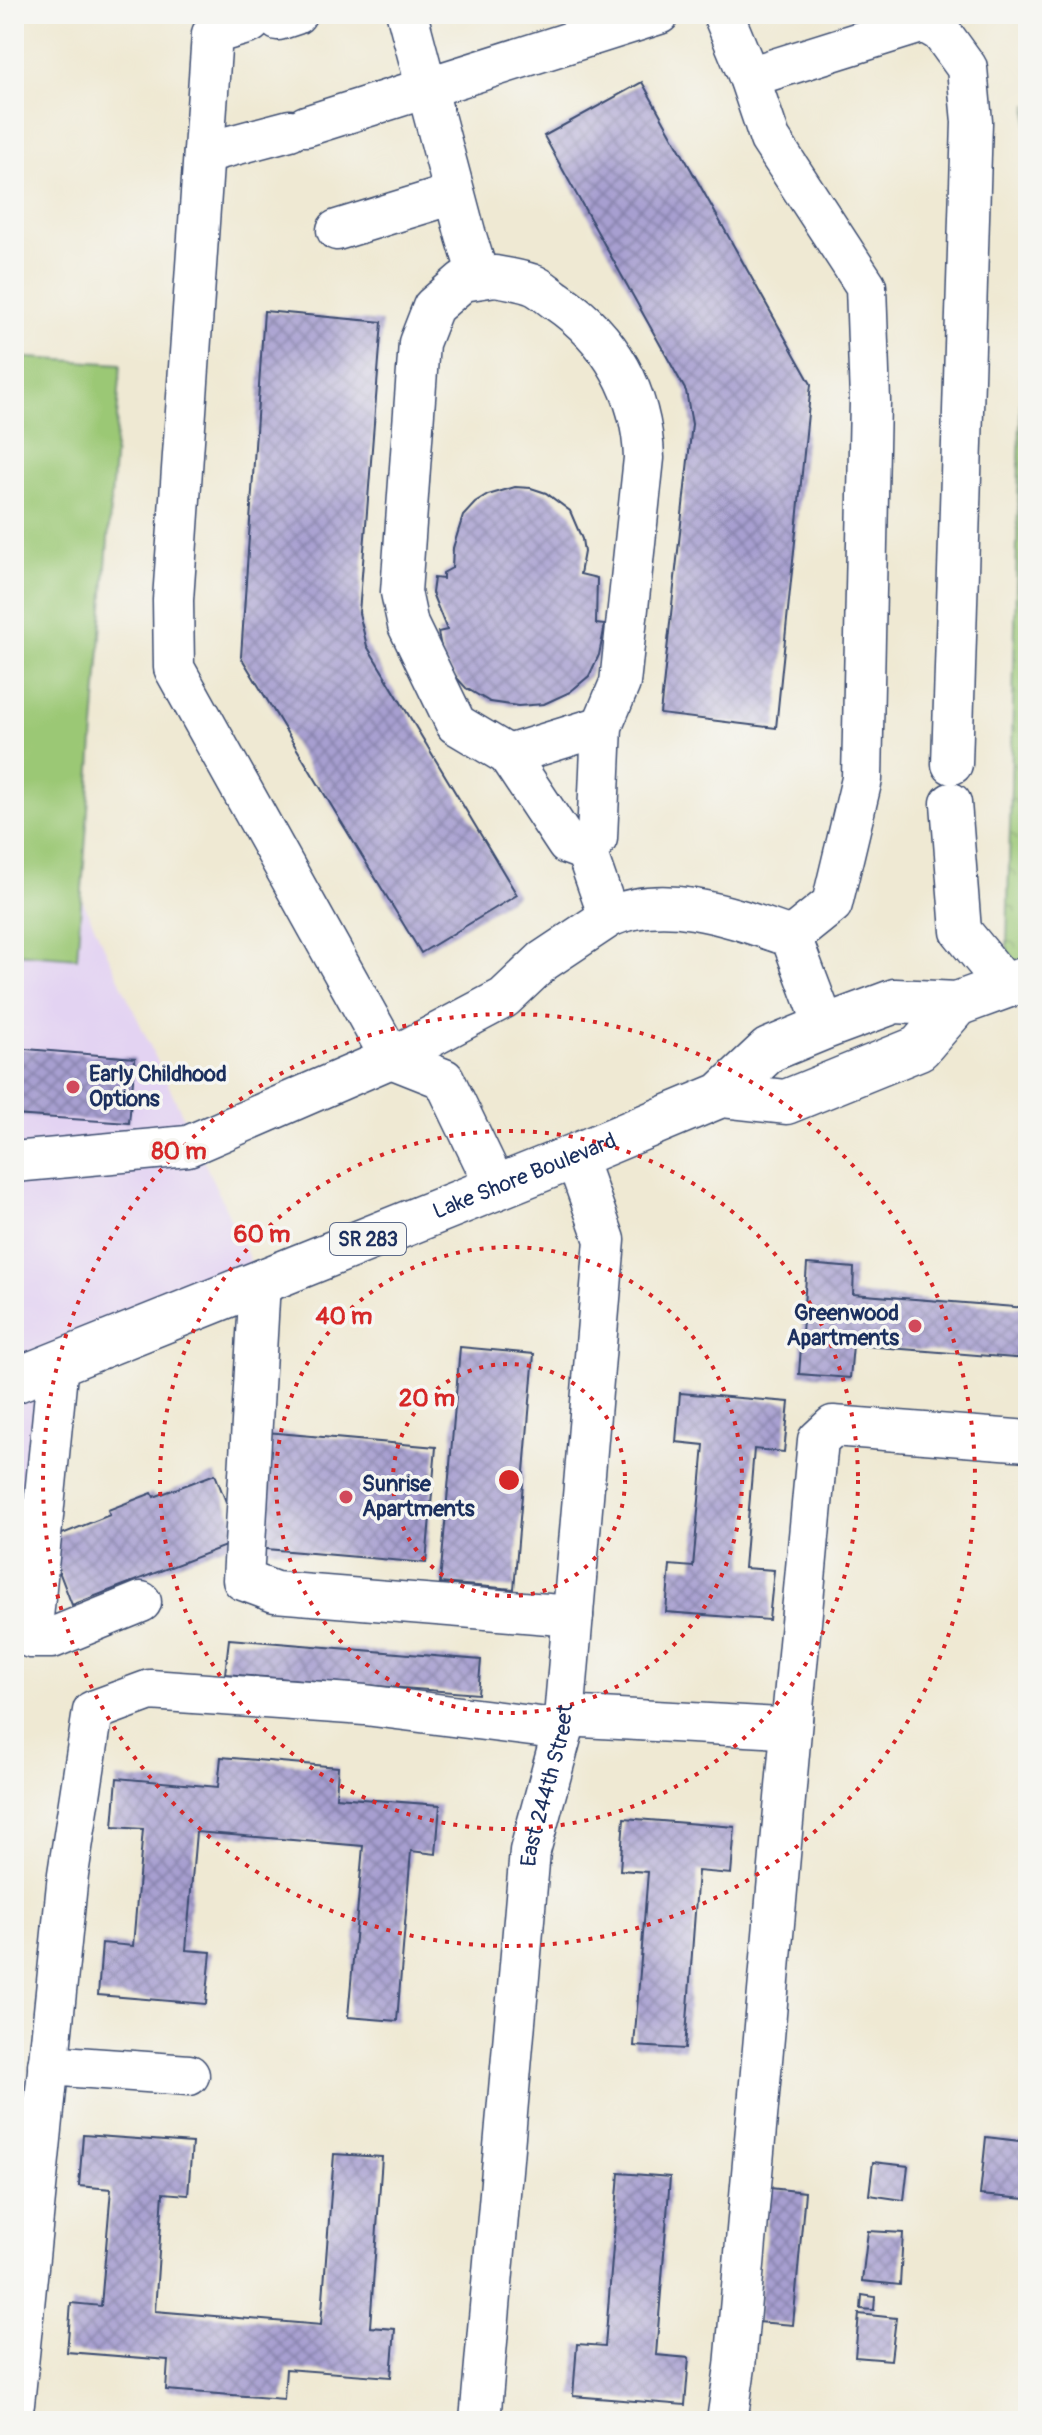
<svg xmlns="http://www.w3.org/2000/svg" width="1042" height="2435" font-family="Pangolin,sans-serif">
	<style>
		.built { fill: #e3d3f2 }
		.grass { fill: #9bc875; stroke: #5b7c6a; stroke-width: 2 }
		.park { fill: url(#park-crowns); stroke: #5b7c6a; stroke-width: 2 }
		.building { fill: url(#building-cross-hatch) }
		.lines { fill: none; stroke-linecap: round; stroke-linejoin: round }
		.minor-casing { stroke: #3b4b70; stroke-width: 43 }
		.major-casing { stroke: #3b4b70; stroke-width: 47 }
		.minor { stroke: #fff; stroke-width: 40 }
		.major { stroke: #fff; stroke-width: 44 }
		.ring { fill: none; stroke: #d62828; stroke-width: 4; stroke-dasharray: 4 8 }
		.poi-dot { fill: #d1495b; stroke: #f6f6f2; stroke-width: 3 }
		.labels { text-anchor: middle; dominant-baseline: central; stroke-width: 7; stroke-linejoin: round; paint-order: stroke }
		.shield { fill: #f6f6f2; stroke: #5d6b8a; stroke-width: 2 }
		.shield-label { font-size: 20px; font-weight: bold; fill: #1b2f5e }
		.poi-label { font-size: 22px; font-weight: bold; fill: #1b2f5e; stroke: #f6f6f2; text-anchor: start }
		.street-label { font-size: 22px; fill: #1b2f5e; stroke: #f6f6f2 }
		.centre { fill: #d62828; stroke: #f6f6f2; stroke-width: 4 }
		.ring-label { font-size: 24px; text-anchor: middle; font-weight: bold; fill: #d62828; stroke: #f6f6f2; stroke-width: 7; stroke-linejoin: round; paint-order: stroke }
	</style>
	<defs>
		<pattern id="park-crowns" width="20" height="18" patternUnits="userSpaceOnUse" patternTransform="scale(2)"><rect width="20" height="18" fill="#9bc875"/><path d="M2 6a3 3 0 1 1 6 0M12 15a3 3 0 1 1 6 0" fill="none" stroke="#7ea363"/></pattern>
		<pattern id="building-cross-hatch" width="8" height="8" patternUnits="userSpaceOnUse" patternTransform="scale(2)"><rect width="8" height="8" fill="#a79fd0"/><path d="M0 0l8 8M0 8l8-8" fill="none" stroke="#8782ac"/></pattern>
	</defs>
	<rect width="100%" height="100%" fill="#f6f6f2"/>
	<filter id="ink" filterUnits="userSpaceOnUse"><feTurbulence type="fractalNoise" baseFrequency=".0125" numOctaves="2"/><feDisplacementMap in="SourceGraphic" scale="16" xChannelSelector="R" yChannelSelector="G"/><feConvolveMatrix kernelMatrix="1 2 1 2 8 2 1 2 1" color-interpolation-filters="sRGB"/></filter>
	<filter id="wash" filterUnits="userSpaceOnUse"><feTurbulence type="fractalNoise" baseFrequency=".006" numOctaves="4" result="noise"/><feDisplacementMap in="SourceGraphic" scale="32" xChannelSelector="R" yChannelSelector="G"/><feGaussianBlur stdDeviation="1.8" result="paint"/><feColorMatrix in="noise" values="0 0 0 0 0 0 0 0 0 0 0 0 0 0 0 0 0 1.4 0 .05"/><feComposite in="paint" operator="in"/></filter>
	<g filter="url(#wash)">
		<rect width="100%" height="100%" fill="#efe9d3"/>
		<path class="built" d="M81 897 260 1282 45 1369 14 1714V953L77 958Z"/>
		<path class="grass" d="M14 357 121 364 77 958 14 953Z"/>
		<path class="park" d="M1028 104V978L1006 986Z"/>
		<g id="blocks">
			<path class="building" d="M642 82 811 384 776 728 660 714 692 424 686 391 544 136Z
				M264 311 382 322 359 613 367 646 517 895 421 953 241 657Z
				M515 487 531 488 546 493 570 511 582 539 584 552 580 574 597 578 596 624 605 625 599 655 589 676 570 692 544 704 518 706 490 702 466 688 448 668 443 658 438 632 447 630 432 593 434 578 443 579V573L452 568 453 548 463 516 475 503 488 495Z
				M14 1048 135 1058 129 1123 14 1115Z
				M807 1264 854 1268 853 1294 1028 1308V1359L853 1345 850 1378 799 1374Z
				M460 1347 534 1354 514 1589 440 1583Z
				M680 1393 789 1402 784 1452 754 1449 744 1568 774 1570 769 1620 666 1612 670 1565 693 1567 704 1445 676 1442Z
				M266 1432 436 1447 426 1563 255 1548Z
				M215 1474 241 1540 72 1605 47 1540 110 1515 108 1510 152 1493 154 1497Z
				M229 1639 481 1660 478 1694 225 1674Z
				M221 1757 338 1767 336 1797 440 1805 436 1854 411 1851 397 2021 348 2017 363 1846 196 1832 186 1950 211 1952 206 2004 98 1995 102 1943 133 1946 143 1829 113 1827 117 1778 218 1787Z
				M624 1818 735 1827 731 1874 698 1871 685 2049 634 2046 648 1872 620 1870Z
				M83 2135 192 2143 188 2195 163 2193 155 2311 321 2325 334 2154 382 2157 370 2327 395 2329 391 2377 286 2369 284 2399 166 2390 168 2360 67 2352 71 2303 101 2306 111 2189 79 2186Z
				M986 2137 1028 2142 1026 2199 980 2195Z
				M873 2162 908 2166 904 2200 869 2195Z
				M619 2173 670 2177 656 2355 689 2358 685 2405 573 2396 577 2344 605 2346Z
				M770 2188 805 2192 793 2325 758 2322Z
				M868 2231 903 2233 900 2285 862 2281Z
				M862 2295 875 2297 874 2310 861 2309Z
				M859 2314 896 2318 891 2360 855 2357Z"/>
		</g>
	</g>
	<g filter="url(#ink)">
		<use href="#blocks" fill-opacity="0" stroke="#3b4b70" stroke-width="2"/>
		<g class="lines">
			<g class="minor-casing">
				<g id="minor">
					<path d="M407 14 466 236 479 278"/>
					<path d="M723 14 749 77 770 139 866 286 870 401 862 779 832 904 791 937"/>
					<path d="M278 20 296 14"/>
					<path d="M250 23 212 34 173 600 174 668 391 1058 504 998 543 961 609 917"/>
					<path d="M749 77 924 22 941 32 967 68 972 122 952 764"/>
					<path d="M306 126 659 14"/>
					<path d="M204 153 290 130"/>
					<path d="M337 230 454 194"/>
					<path d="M495 276C507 278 520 280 531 284 541 287 549 296 557 301 611 338 642 393 644 458L620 683 602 726 597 838 586 851 567 844 508 755 456 724 408 625 401 592 419 343 433 307 463 281Z"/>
					<path d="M508 755 602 726"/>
					<path d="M951 803 961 931 1006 986"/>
					<path d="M586 851 609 917C667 891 735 918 791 937"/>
					<path d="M791 937 825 1027"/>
					<path d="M14 1162 188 1146 391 1058 444 1079 496 1187"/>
					<path d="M260 1282 243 1580 275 1592 573 1616"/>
					<path d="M58 1363 31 1638H52L141 1602"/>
					<path d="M564 1716 781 1728 792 1719 818 1440 833 1426 1028 1441"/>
					<path d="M48 2065 189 2075"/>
					<path d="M14 2404 68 1874 93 1711 150 1690 365 1705 563 1730"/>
					<path id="s1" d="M480 2421 530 1851 563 1730 605 1240 575 1156"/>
					<path d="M727 2421 735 2367 792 1719"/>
				</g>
			</g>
			<g class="major-casing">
				<g id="major">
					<path d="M721 1095 786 1102 919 1048 957 1004"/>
					<path id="s2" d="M14 1381 575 1156 721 1095 769 1050 825 1027 895 1001 957 1004 1028 978"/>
				</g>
			</g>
			<use href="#minor" class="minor"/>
			<use href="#major" class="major"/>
		</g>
	</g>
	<g class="ring">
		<circle cx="509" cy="1480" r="116"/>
		<circle cx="509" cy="1480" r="233"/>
		<circle cx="509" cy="1480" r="349"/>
		<circle cx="509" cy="1480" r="466"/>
	</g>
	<g class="poi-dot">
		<circle cx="73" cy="1087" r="8"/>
		<circle cx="915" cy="1326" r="8"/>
		<circle cx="346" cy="1497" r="8"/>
	</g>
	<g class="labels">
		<rect class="shield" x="330" y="1223" width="76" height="32" rx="6"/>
		<g class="shield-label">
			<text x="368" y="1239">SR 283</text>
		</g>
		<g class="poi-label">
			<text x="89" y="1074">Early Childhood<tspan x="89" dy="25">Options</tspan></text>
			<text x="899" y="1313" text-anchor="end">Greenwood<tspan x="899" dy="25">Apartments</tspan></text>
			<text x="362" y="1484">Sunrise<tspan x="362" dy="25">Apartments</tspan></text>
		</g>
		<g class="street-label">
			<text stroke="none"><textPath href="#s2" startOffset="550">Lake Shore Boulevard</textPath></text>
			<text stroke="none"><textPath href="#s1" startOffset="640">East 244th Street</textPath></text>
		</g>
	</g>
	<circle cx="509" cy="1480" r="12" class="centre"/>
	<g class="ring-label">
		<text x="179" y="1159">80 m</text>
		<text x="262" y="1242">60 m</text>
		<text x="344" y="1324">40 m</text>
		<text x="427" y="1406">20 m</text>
	</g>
	<rect width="1042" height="2435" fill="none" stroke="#f6f6f2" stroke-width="48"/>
</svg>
